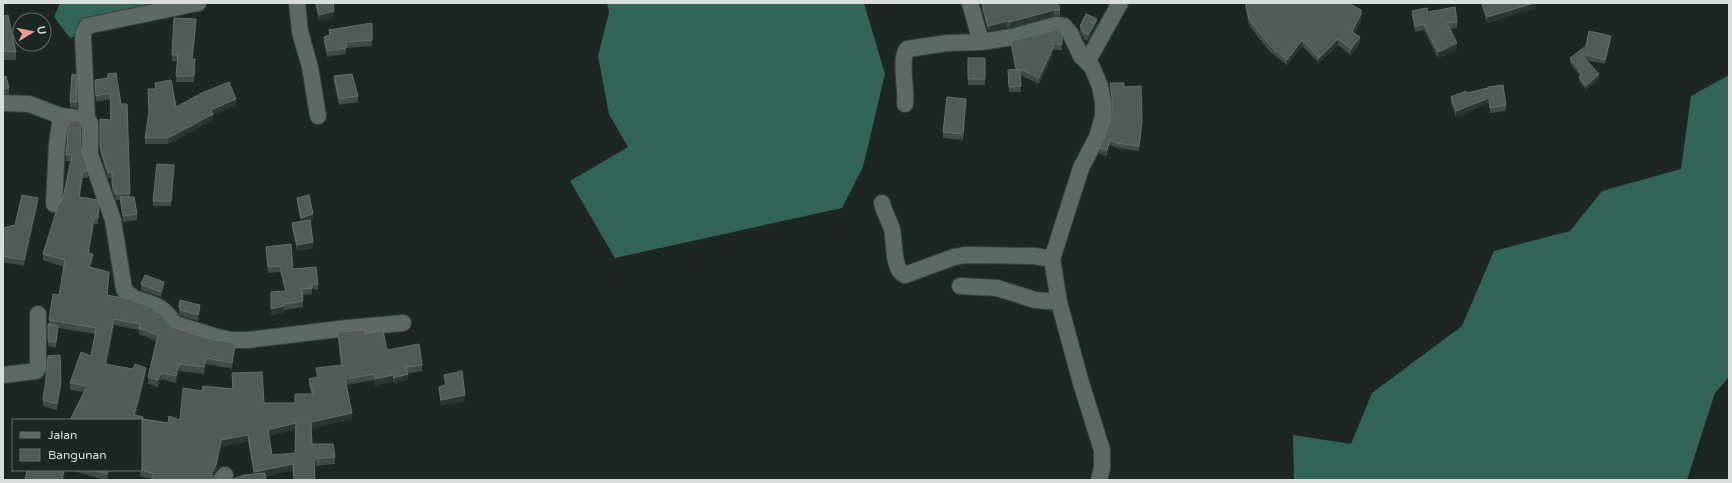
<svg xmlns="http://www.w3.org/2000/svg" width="1732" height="483" font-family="'Varela Round',sans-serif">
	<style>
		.forest { fill: #336458 }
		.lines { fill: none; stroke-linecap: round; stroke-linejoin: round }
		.minor-casing { stroke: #38403e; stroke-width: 18 }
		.minor { stroke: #5d6965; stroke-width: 16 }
		.wall { fill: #404b48; fill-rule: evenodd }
		.shaded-wall { fill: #2b3633 }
		.building { fill: #505b58; stroke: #656f6c; fill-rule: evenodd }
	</style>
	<rect width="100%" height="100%" fill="#1c2623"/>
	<path class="forest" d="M60 3H172L70 38 54 17Z
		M607 3H864L885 74 863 167 842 208 615 258 570 181 628 147 609 114 598 56 609 12Z
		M1729 75V377L1715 393 1687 480H1294L1293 435 1351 444 1372 393 1462 326 1494 251 1570 231 1602 191 1681 169 1691 96Z"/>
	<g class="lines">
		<g class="minor-casing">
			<path id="minor" d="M297 3 300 32 310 67 318 116
				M970 3 981 42
				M1087 62 1120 3
				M3 103 29 104 61 116 87 119 90 123V155L113 220 124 289C134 303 147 299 160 308 167 312 171 318 175 324L217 337 231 340H248L347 328 403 323
				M905 104C907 88 899 61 907 49L947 43 981 42 1012 37 1056 25 1064 26 1070 33 1081 56 1092 67 1100 86 1103 102V117L1097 137 1081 168 1052 259 1059 302 1081 383 1102 450V468L1099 480
				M87 119 83 37 84 31 87 26 198 3
				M882 203C884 212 889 220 892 229 895 241 892 270 905 275L954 257 966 255 1034 256 1052 259
				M54 204 57 144 61 116
				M960 286 997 288 1035 300 1059 302
				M3 375 36 371 38 368V314
				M221 480 225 475"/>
		</g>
		<use href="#minor" class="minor"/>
	</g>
	<path class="wall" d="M315 3H333L334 17 319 21Z
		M982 3H1061V7L1059 8 1060 10V16H1054L1010 28 1007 27 988 31 982 9Z
		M1245 3H1348L1361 20 1355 33 1360 43 1351 55 1338 45 1319 63 1302 46 1287 65 1269 51 1249 25 1245 6Z
		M1481 3H1536V8L1487 23Z
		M1412 11 1428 12 1457 22V28L1450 29 1457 49 1438 58 1424 30 1415 32 1412 17Z
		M3 16 16 52V60H3Z
		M174 18 196 25 193 59 195 65 194 82H176L177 61H172Z
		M372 23V46L346 48V54L327 57 324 43V37L329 35V30Z
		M1097 25 1088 41 1084 39 1080 32V26Z
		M1062 33V50H1053V54L1039 84 1020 75 1021 92H1009L1008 70 1015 69 1011 47V41Z
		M1611 41 1605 64 1586 60 1599 79 1586 90 1579 81V77L1580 76 1570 63V58Z
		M968 58H985V85H968Z
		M334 76 358 96V102L339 105 334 82Z
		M3 77 9 88V94H3Z
		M95 80 121 104H127L130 197 137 214V220L123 222 120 200H116L112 190V178H108L100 153V119L111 120 110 99 96 102Z
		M155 83 176 107 236 105 213 115V120L168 144H145V138L149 113 148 89H155Z
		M1110 83 1124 87 1142 126 1139 151 1117 148 1110 145 1107 156 1099 153V148L1106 134 1112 114V101L1110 88Z
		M1488 89 1506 105V111L1490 113 1489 103 1456 117 1451 103V97Z
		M70 102H77V108L70 107Z
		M966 105 963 140 943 138V132Z
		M81 149 88 171V178H83L80 197 99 210 98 224H94L89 253 93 261 91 268 109 278 107 295 155 311 172 327 235 350 232 369 206 364 204 374 179 371 176 383 161 379 158 387 148 384V377L157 341 139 334V330L114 325 107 364 146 374 136 415 143 420 168 423 180 420 202 391 232 389V373L264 403H295L311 394 309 386V379L317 377 316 368 341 366 338 339V332L365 334 387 350 422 365V371L408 373V380L394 384 393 381 375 386 374 380 347 385 352 419 311 428 312 444 335 457V464L316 466 314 468 315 480H294L293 470 266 476 254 474 248 441 221 447 216 472 212 477 152 479 140 476V470H141L142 464H141V420L84 392 70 390V383L91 356 95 334 58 328 56 348 48 346V324L49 325V320L59 295 64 267 43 260V254L63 198 71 161H66V155ZM295 429V453L272 455 269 436Z
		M174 171 171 206H153V201Z
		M297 198 313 220 310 221 313 248 297 251 292 229V223L301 222 297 204Z
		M38 204 24 266 3 262V228L15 225Z
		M266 247 293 269 318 284V290L312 289V294L302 295 303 307 284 310V312L271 315V292L285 291 280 272 268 273Z
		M141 284 164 288 161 297 141 290Z
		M179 307 200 311 198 321 181 316 179 313Z
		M444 375 465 401 441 406 439 393V387L445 385Z
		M61 387 57 410 43 406V400Z
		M70 470H110V471L107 480H105Z"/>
	<path class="shaded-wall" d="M1057 3H1061V7L1057 8Z
		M1534 3H1536V8L1487 23V17Z
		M1054 10V16L1010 28V22Z
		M334 11V17L319 21V15Z
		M1361 14V20L1352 38V32Z
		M196 19V25L192 65V59Z
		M1097 19V25L1088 41V35Z
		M1007 21V27L988 31V26Z
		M1611 36V41L1605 64V60Z
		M1360 37V43L1351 55V49Z
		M1338 39V45L1319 63V58Z
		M1302 40V46L1287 65V60Z
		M1457 43V49L1438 58V52Z
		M1053 48V54L1039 84V78Z
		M1599 74V79L1586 90V86Z
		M1489 98V103L1456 117V111Z
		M236 99V105L213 115V120L168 144V138L211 110Z
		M966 99V105L963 140V134Z
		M1142 121V126L1139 151V146Z
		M1110 140V145L1107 156V150Z
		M174 165V171L171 206V201Z
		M83 171V178L79 203V197Z
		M38 198V204L24 266V260Z
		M99 203V210L98 224V218Z
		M313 214V220L301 223V218Z
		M94 218V224L88 259V253Z
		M313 242V248L297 251V245Z
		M93 254V261L89 274V267Z
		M164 282V288L161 297V292Z
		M200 305V311L198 321V315Z
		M284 306V312L271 315V309Z
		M114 319V325L105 371V364Z
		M58 326V332L56 348V342Z
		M235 343V350L232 369V363Z
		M206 358V364L204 374V367Z
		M179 364V371L176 383V376Z
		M146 368V374L134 420V415Z
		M161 373V379L158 387V380Z
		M408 374V380L394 384V378Z
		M393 375V381L375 386V379Z
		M61 381V387L57 410V404Z
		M465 395V401L441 406V400Z
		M352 413V419L311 428V422Z
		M296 423V429L268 436V430Z
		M248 435V441L221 447 216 472 212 478V472L221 440Z
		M316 459V466L314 468V462Z
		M293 464V470L254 478V472Z
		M64 470H66L63 480H62Z
		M108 470H110V471L107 480V474Z"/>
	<path class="building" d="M316 3H333L334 11 319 15Z
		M982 3H1057L1060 10H1054L1010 22 1007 21 988 26Z
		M1246 3H1348L1361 10V14L1352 32 1360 37 1351 49 1338 39 1319 58 1302 40 1287 60 1269 45 1249 19Z
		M1482 3H1534L1487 17Z
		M1455 7 1457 22 1447 23 1457 43 1438 52 1424 24 1415 26 1412 11 1427 8 1428 12Z
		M1086 14 1097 19 1088 35 1084 33 1080 26Z
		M8 15 16 52 3 51V16Z
		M174 18 196 19 192 59H195L194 76H176L178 55H172Z
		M372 23V40L346 42V48L327 51 324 37 330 35 329 30Z
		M1059 29 1062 33V44H1053V48L1039 78 1020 69 1021 86 1009 87 1008 70 1019 69 1016 68 1011 41Z
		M1589 31 1611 36 1605 60 1580 53 1599 74 1586 86 1579 77 1582 74 1570 58 1586 46Z
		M968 58H985V79H968Z
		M116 73 121 104H127L130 193 116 194 112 184V172H108L100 147V119L111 120 110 93 96 96 95 80 108 78V74Z
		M72 74 76 75 77 102H70Z
		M352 74 358 96 339 99 334 76Z
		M6 76 9 88H3V77Z
		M171 80 176 107 202 93 229 82 236 99 211 110 213 114 168 138H145L149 112 148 89H156L155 83Z
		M1110 83H1124V87L1141 86 1142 121 1139 146 1117 143 1110 140 1107 150 1099 148 1106 134 1112 114V97Z
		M1503 85 1506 105 1490 108 1489 98 1456 111 1451 97 1466 91 1467 93 1488 88V87Z
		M947 97 966 99 963 134 943 132Z
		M69 120 80 121 81 149 88 171H83L79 197 98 200 99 203 98 218H94L88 253 93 254 89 267 109 272 107 295 128 299 151 307 155 310 154 311 160 313 172 327 214 340 235 343 232 363 206 358 204 367 179 364 176 376 161 373 158 380 148 377 158 335 139 328 140 324 114 319 105 364 133 369 135 364 146 368 134 415 143 417V419L168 423 169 416 180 420 183 388 202 391 203 386 233 389 232 373 262 372 264 403H295V394H313L309 379 318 377 316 368 342 365 338 332 364 330 365 334 383 331 387 350 419 344 422 365 406 367 408 374 394 378 393 375 375 379 374 374 345 379 352 413 311 422 312 444H333L335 457 316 459 314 462 315 480H294L293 464 254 472 248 435 221 440 216 465 212 472V477L214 480H151L154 474 141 470V467L143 458H141V420H70L87 386 70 383 81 352 91 356 96 328 49 320 53 294 59 295 65 260 43 254 58 206 63 198 72 155H66ZM296 423 295 453 272 455 268 430Z
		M157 164 174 165 171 201H153Z
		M22 195 38 198 24 260 3 256V228L15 225Z
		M309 195 313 214 301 218 297 198Z
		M120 197H134L137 214 123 216Z
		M310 220 313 242 297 245 292 223Z
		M291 244 293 269 316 267 318 284H312V288L302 289 303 301 284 304V306L271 309V292L286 291 280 266 268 267 266 247Z
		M145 275 164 282 161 292 141 284Z
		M180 300 200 305 198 315 181 310 179 307Z
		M48 324 58 326 56 342 48 341Z
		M60 355 61 381 57 404 43 400 46 378 48 356Z
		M462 371 465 395 441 400 439 387 446 385 444 375Z
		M27 470H64L62 480H25Z
		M92 470H108L107 474Z
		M265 473 266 480H230L244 475Z"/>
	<rect width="1732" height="483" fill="none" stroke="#d6dddb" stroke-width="8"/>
	<rect x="12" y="419" width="130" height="52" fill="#1c2623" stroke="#666f6d"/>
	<rect x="20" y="432" width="20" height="6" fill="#5d6965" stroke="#666f6d"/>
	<text x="48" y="439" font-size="12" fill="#d6dddb">Jalan</text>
	<rect x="20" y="449" width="20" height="12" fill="#505b58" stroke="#666f6d"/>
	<text x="48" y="459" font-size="12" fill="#d6dddb">Bangunan</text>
	<g transform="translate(32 32) rotate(80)"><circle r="19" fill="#1c2623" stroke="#666f6d"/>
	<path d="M0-3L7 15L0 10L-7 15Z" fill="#f59c94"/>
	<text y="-6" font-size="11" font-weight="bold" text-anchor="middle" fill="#d6dddb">U</text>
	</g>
</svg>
